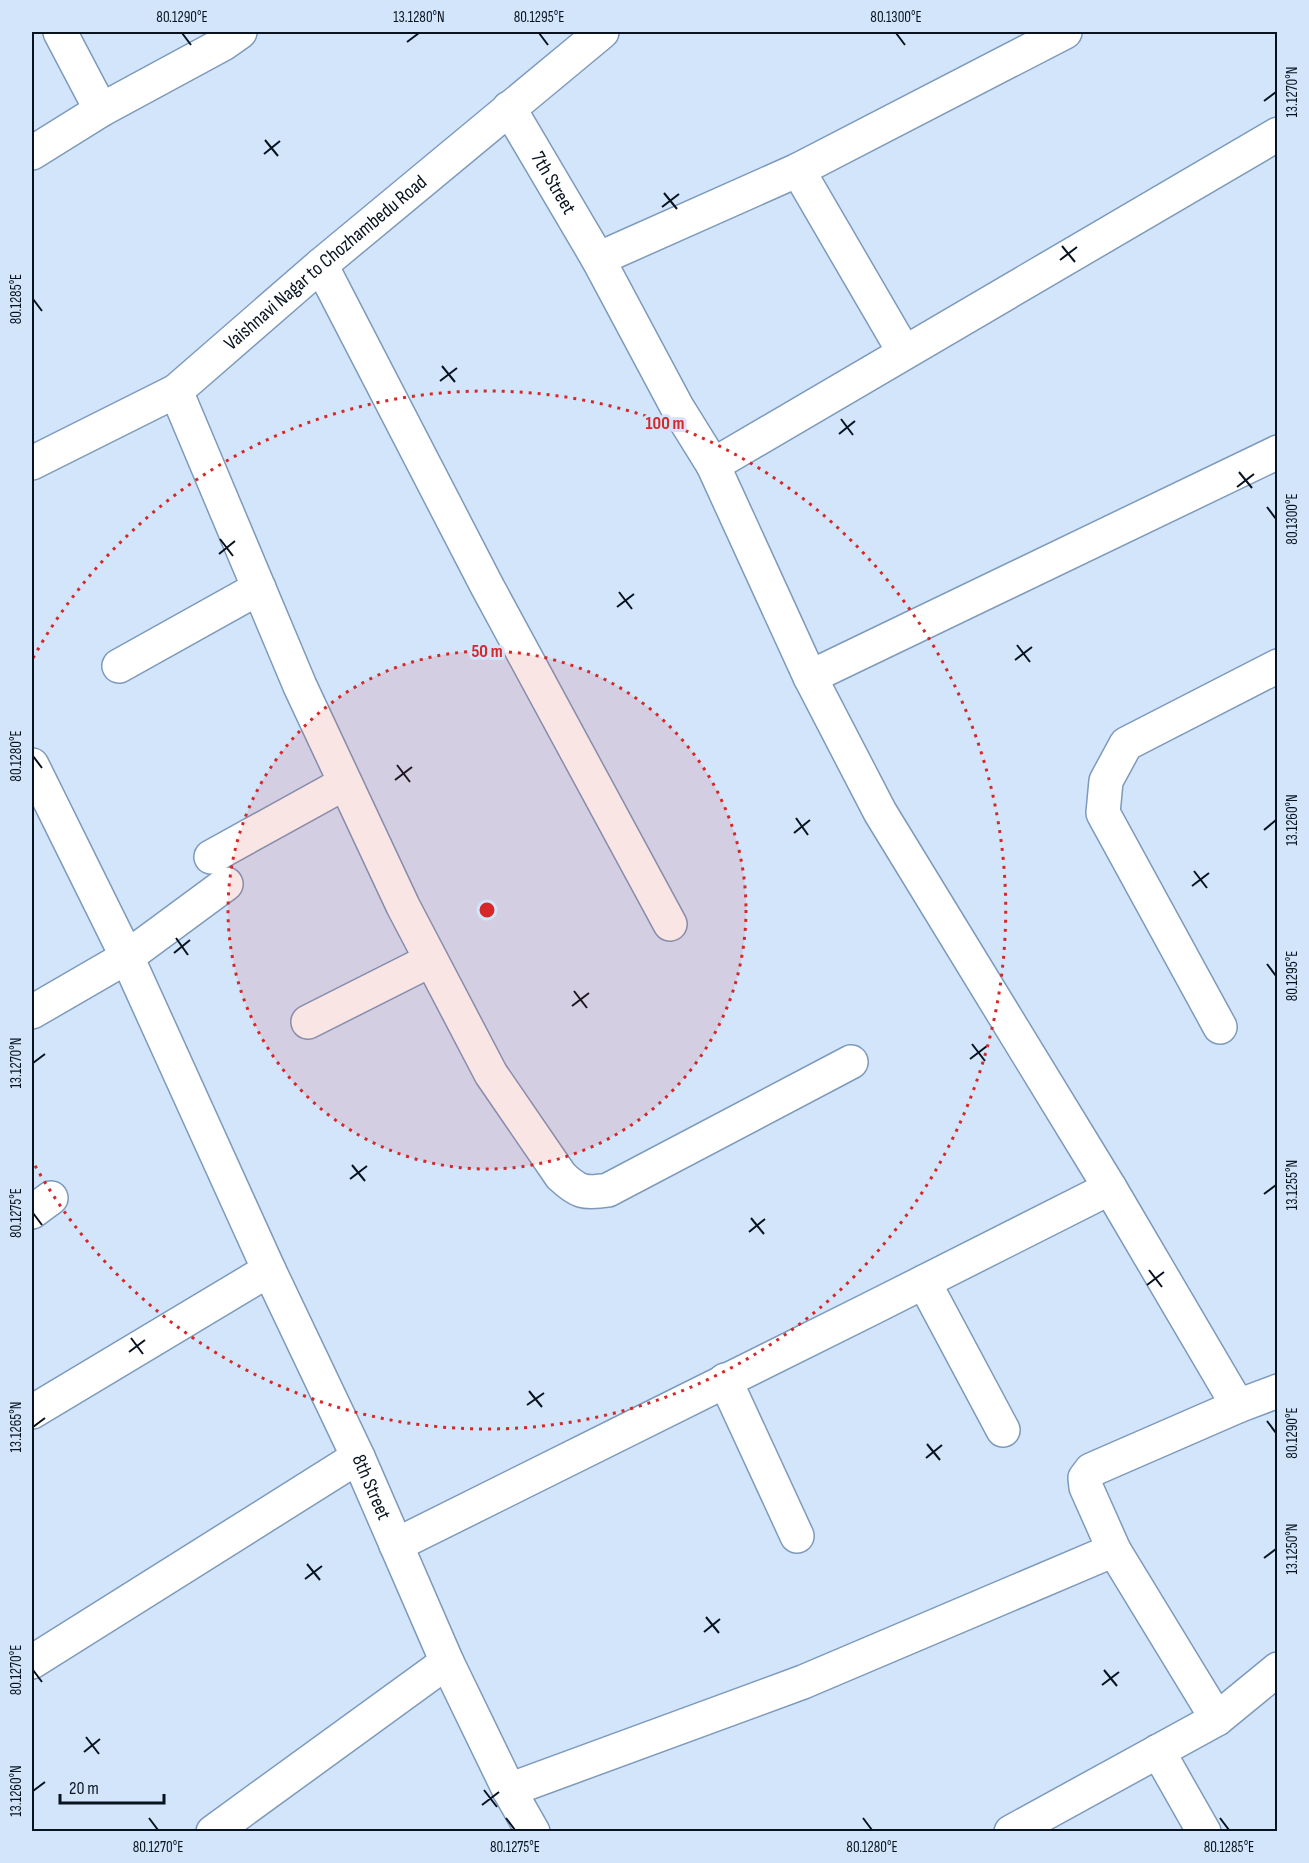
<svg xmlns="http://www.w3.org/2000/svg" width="1309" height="1863" font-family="'Sofia Sans Condensed',sans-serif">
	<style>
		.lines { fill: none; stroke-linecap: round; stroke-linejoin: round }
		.street-casing { stroke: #7d9abc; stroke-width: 36 }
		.secondary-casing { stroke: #7d9abc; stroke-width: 36 }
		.street { stroke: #fff; stroke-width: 33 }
		.secondary { stroke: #fff; stroke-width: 33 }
		.ticks { fill: none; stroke: #08131f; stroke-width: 2 }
		.ring { fill: none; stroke: #d62828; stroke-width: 3; stroke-dasharray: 3 6 }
		.labels { text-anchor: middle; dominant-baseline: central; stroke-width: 6; stroke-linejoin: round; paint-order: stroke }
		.street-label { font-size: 20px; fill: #08131f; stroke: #d3e5fb }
		.centre { fill: #d62828; stroke: #d3e5fb; stroke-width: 3 }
		.ring-label { font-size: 18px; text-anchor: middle; font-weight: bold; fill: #d62828; stroke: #d3e5fb; stroke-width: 6; stroke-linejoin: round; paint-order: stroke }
		.neatline { fill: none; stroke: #08131f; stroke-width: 2 }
		.ticks-label { font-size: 15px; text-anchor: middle; fill: #08131f }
	</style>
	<rect width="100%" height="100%" fill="#d3e5fb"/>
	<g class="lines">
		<g class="street-casing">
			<g id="street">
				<path d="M60 32 101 110"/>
				<path id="s1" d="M509 108 598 259 677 407 713 465"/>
				<path d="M1278 134 713 465 810 677 880 812 1110 1188 1238 1406 1278 1391"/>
				<path d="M32 153 101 110 223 44 240 32"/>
				<path d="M798 170 904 352"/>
				<path d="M598 259 798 170 1065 32"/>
				<path d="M321 265 487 586 670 924"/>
				<path d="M176 391 300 686 403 906 491 1074 561 1176C578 1192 584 1194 608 1190L851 1062"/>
				<path d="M119 666 259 588"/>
				<path d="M810 677 1278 452"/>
				<path id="s2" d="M32 765 127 957 269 1270 358 1457 447 1662 509 1790 533 1832"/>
				<path d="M211 857 345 783"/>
				<path d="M32 1012 127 957 226 884"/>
				<path d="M308 1022 431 960"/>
				<path d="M1220 1027 1103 813 1106 781 1126 744 1278 666"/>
				<path d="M32 1212 51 1198"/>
				<path d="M924 1282 1003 1430"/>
				<path d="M725 1380 797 1536"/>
				<path d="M32 1412 269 1270"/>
				<path d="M396 1545C634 1426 873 1309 1110 1188"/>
				<path d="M32 1662 358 1457"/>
				<path d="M1217 1719 1114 1550 1086 1487 1085 1478 1091 1470 1238 1406"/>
				<path d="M1158 1751 1204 1832"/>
				<path d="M509 1790 803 1682 1114 1550"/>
				<path d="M213 1832 447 1662"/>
				<path d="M1011 1832 1217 1719 1278 1669"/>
			</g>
		</g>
		<g class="secondary-casing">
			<g id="secondary">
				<path id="s3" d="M32 463 176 391 321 265 602 32"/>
			</g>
		</g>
		<use href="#street" class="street"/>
		<use href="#secondary" class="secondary"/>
	</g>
	<path class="ticks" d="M182 33 191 45M539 33 548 45M896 33 905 45M407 42 419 33M1264 101 1276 92M265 140 278 156M264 154 280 141M664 193 677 209M662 207 679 194M1062 246 1075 262M1060 260 1077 247M33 299 42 311M442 366 455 382M440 381 457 368M841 419 853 435M839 434 855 421M1239 472 1252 488M1237 487 1254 474M1267 507 1276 519M220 539 233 556M219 554 235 541M619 592 632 609M617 607 634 594M1017 645 1030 662M1015 660 1032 647M33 756 42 768M397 765 410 782M395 780 412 767M796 818 808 835M1264 830 1276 820M794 833 810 820M1194 871 1207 888M1192 886 1209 873M176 938 188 955M174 953 190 940M1267 964 1276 976M574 991 587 1008M572 1006 589 993M972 1044 985 1061M970 1059 987 1046M33 1063 45 1054M352 1165 365 1181M350 1179 367 1166M1264 1194 1276 1185M33 1213 42 1225M751 1218 764 1234M749 1232 765 1219M1149 1270 1162 1287M1147 1285 1164 1272M131 1338 143 1354M129 1352 145 1340M529 1391 542 1407M527 1405 544 1393M1267 1421 1276 1433M33 1427 45 1418M927 1444 940 1460M926 1458 942 1445M1264 1558 1276 1549M307 1564 320 1580M305 1579 322 1566M706 1617 719 1633M704 1632 720 1619M33 1670 42 1682M1104 1670 1117 1686M1102 1685 1119 1672M86 1737 99 1754M84 1752 100 1739M484 1790 497 1807M33 1791 45 1782M482 1805 499 1792M149 1818 158 1830M506 1818 515 1830M863 1818 872 1830M1220 1818 1229 1830"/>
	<circle cx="487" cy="910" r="259" fill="#d62828" fill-opacity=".12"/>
	<g class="ring">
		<circle cx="487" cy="910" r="259"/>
		<path d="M33 658A519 519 0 1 1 33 1162"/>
	</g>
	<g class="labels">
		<g class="street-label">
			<text stroke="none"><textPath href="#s1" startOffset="87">7th Street</textPath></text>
			<text stroke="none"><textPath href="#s3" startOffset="358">Vaishnavi Nagar to Chozhambedu Road</textPath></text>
			<text stroke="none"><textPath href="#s2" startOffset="798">8th Street</textPath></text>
		</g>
	</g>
	<circle cx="487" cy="910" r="9" class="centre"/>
	<g class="ring-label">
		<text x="665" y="429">100 m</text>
		<text x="487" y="657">50 m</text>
	</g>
	<rect width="1309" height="1863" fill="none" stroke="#d3e5fb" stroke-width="66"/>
	<path d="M60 1794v9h104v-9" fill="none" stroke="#08131f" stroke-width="3"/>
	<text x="69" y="1794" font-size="18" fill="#08131f" stroke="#d3e5fb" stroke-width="4.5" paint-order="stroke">20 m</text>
	<rect x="33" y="33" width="1243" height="1797" class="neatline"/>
	<g class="ticks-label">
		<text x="182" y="22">80.1290°E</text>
		<text x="419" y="22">13.1280°N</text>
		<text x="539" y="22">80.1295°E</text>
		<text x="896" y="22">80.1300°E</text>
		<text transform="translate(1292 92) rotate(-90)" y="5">13.1270°N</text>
		<text transform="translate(16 299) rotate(-90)" y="5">80.1285°E</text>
		<text transform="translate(1292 519) rotate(-90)" y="5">80.1300°E</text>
		<text transform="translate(16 756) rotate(-90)" y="5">80.1280°E</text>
		<text transform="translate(1292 820) rotate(-90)" y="5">13.1260°N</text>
		<text transform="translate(1292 976) rotate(-90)" y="5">80.1295°E</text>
		<text transform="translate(16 1063) rotate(-90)" y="5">13.1270°N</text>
		<text transform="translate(1292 1185) rotate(-90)" y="5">13.1255°N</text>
		<text transform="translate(16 1213) rotate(-90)" y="5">80.1275°E</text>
		<text transform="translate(16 1427) rotate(-90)" y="5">13.1265°N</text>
		<text transform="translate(1292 1433) rotate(-90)" y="5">80.1290°E</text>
		<text transform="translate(1292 1549) rotate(-90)" y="5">13.1250°N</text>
		<text transform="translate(16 1670) rotate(-90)" y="5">80.1270°E</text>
		<text transform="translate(16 1791) rotate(-90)" y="5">13.1260°N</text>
		<text x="158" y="1852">80.1270°E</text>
		<text x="515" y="1852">80.1275°E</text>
		<text x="872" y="1852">80.1280°E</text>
		<text x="1229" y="1852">80.1285°E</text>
	</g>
</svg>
